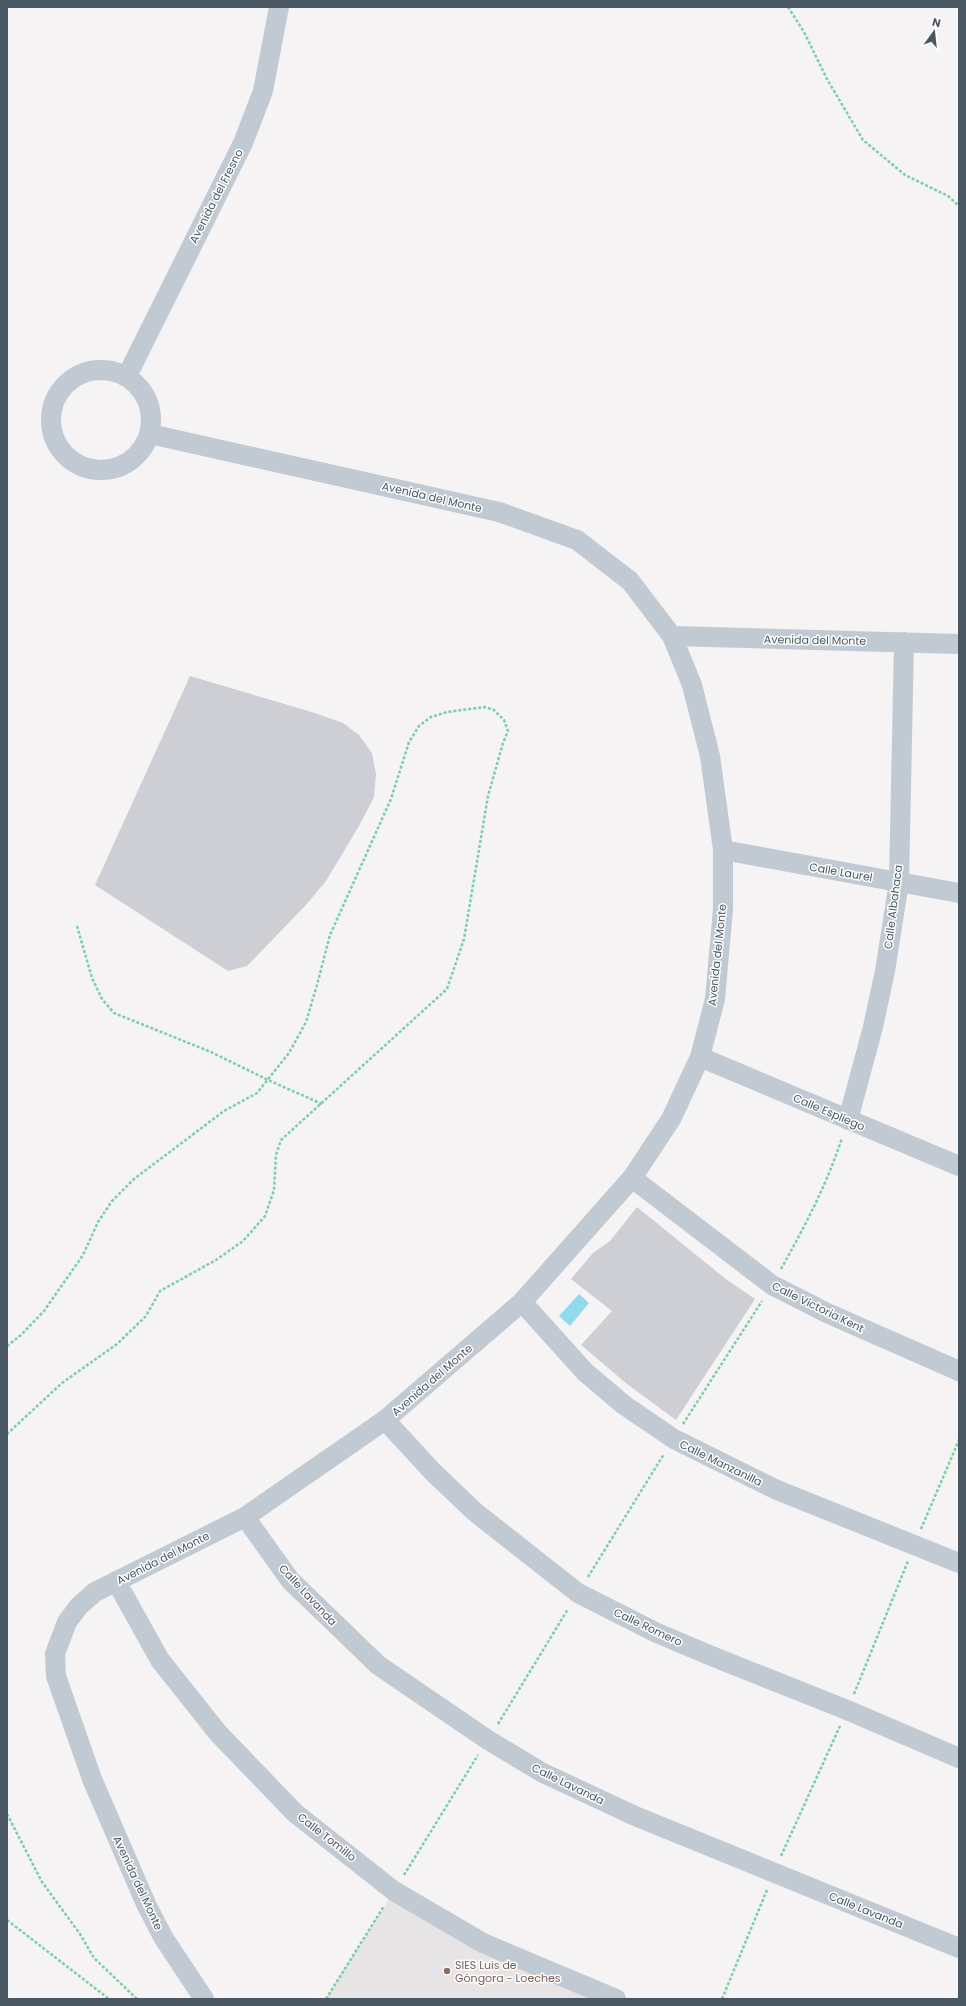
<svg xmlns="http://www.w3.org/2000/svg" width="966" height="2006" font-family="Poppins,sans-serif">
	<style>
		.education { fill: #e6e4e5 }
		.water { fill: #90daee }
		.building { fill: #cdcfd5 }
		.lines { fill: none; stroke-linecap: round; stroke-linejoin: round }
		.path { stroke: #7ad0a6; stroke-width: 2.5; stroke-dasharray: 3 2; stroke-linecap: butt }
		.minor { stroke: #c1cad2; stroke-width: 20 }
		.education-dot { fill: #8d6e63; stroke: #fff; stroke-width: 1.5 }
		.labels { text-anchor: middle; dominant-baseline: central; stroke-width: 3; stroke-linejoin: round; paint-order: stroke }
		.street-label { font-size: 11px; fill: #4a5661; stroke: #fff }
		.education-label { font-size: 11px; fill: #785e54; stroke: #fff; text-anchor: start }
	</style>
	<rect width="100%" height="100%" fill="#f5f3f3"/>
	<path class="education" d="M394 1891 616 1999H326Z"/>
	<path class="water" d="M579 1294 589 1303 570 1326 559 1316Z"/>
	<path class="building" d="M190 676 315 713 343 723 359 735 372 753 376 774 374 797 359 826 326 881 305 906 247 966 228 971 95 885Z
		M637 1207 727 1280 755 1299 676 1420 627 1384 581 1345 612 1311 571 1279 593 1253 610 1241Z"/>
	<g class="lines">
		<path class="path" d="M788 7 804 32 827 79 863 140 905 175 948 196 959 206
			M77 926 92 978 102 999 114 1013 211 1052 268 1080 322 1104
			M781 1269C805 1226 827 1184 842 1138
			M7 1346 21 1335 44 1311 83 1255 98 1222 112 1201 134 1179 224 1111 257 1093 289 1053 306 1022 317 985 330 935 391 799 409 742 419 726 431 717 447 712 485 707 494 710 504 720 508 731 503 743 488 796 464 939 447 989 281 1140 276 1155 274 1190 265 1216 243 1241 216 1260 160 1291 146 1316 117 1344 62 1383 7 1434
			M683 1424 762 1301
			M921 1529 959 1440
			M588 1577 664 1454
			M854 1694 908 1561
			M498 1724 568 1609
			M7 1814 42 1882 80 1934 94 1958 137 1999
			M781 1856 840 1726
			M404 1875 478 1755
			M7 1920 109 1999
			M326 1999 384 1906
			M722 1999 767 1890"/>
		<path class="minor" d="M51 420a50 50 0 1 1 100 0a50 50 0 1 1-100 0Z
			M127 376 243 143 263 91 279 7
			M150 434 499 512 577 540 630 581 672 636 692 685 710 756 723 850V909L715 999 700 1057 671 1119 632 1178 522 1302 385 1420 245 1517 95 1592 79 1606 67 1622 55 1654 56 1676 92 1779 146 1904 163 1937 204 1999
			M672 636 959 644
			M723 850 959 893
			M700 1057 959 1166
			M848 1120 873 1027 885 971 899 882 904 642
			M632 1178 772 1285 827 1313 959 1371
			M522 1302 585 1372 624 1405 674 1439 777 1490 959 1563
			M385 1420 433 1472 475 1512 578 1593 657 1633 714 1657 847 1710 959 1758
			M245 1517 290 1580 378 1665 488 1740 543 1773 635 1816 959 1948
			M116 1581 160 1660 218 1733 295 1813 394 1891 483 1943 616 1999"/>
	</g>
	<circle class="education-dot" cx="447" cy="1971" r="4"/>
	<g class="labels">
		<g class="street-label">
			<text transform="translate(216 196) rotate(-63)">Avenida del Fresno</text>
			<text transform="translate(432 497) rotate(13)">Avenida del Monte</text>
			<text transform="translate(815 640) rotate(1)">Avenida del Monte</text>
			<text transform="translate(841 872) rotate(10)">Calle Laurel</text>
			<text transform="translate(893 907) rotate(-83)">Calle Albahaca</text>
			<text transform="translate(717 955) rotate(-84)">Avenida del Monte</text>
			<text transform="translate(829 1112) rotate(23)">Calle Espliego</text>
			<text transform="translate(818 1307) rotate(26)">Calle Victoria Kent</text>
			<text transform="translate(432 1380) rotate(-41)">Avenida del Monte</text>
			<text transform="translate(721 1463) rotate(26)">Calle Manzanilla</text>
			<text transform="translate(163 1558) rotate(-27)">Avenida del Monte</text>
			<text transform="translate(308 1595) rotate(47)">Calle Lavanda</text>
			<text transform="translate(648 1627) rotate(25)">Calle Romero</text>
			<text transform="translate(568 1784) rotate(26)">Calle Lavanda</text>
			<text transform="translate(327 1837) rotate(38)">Calle Tomillo</text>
			<text transform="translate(138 1883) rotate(65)">Avenida del Monte</text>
			<text transform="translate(866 1910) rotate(22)">Calle Lavanda</text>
		</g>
		<g class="education-label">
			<text x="455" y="1965">SIES Luis de<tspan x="455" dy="13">Góngora - Loeches</tspan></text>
		</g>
	</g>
	<rect width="966" height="2006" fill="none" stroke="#4a5661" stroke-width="16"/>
	<g transform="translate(934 32) rotate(15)" stroke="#ffffff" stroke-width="3" paint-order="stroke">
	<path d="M0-3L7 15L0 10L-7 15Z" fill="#4a5661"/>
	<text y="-6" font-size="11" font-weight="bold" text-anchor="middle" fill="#4a5661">N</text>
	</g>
</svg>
